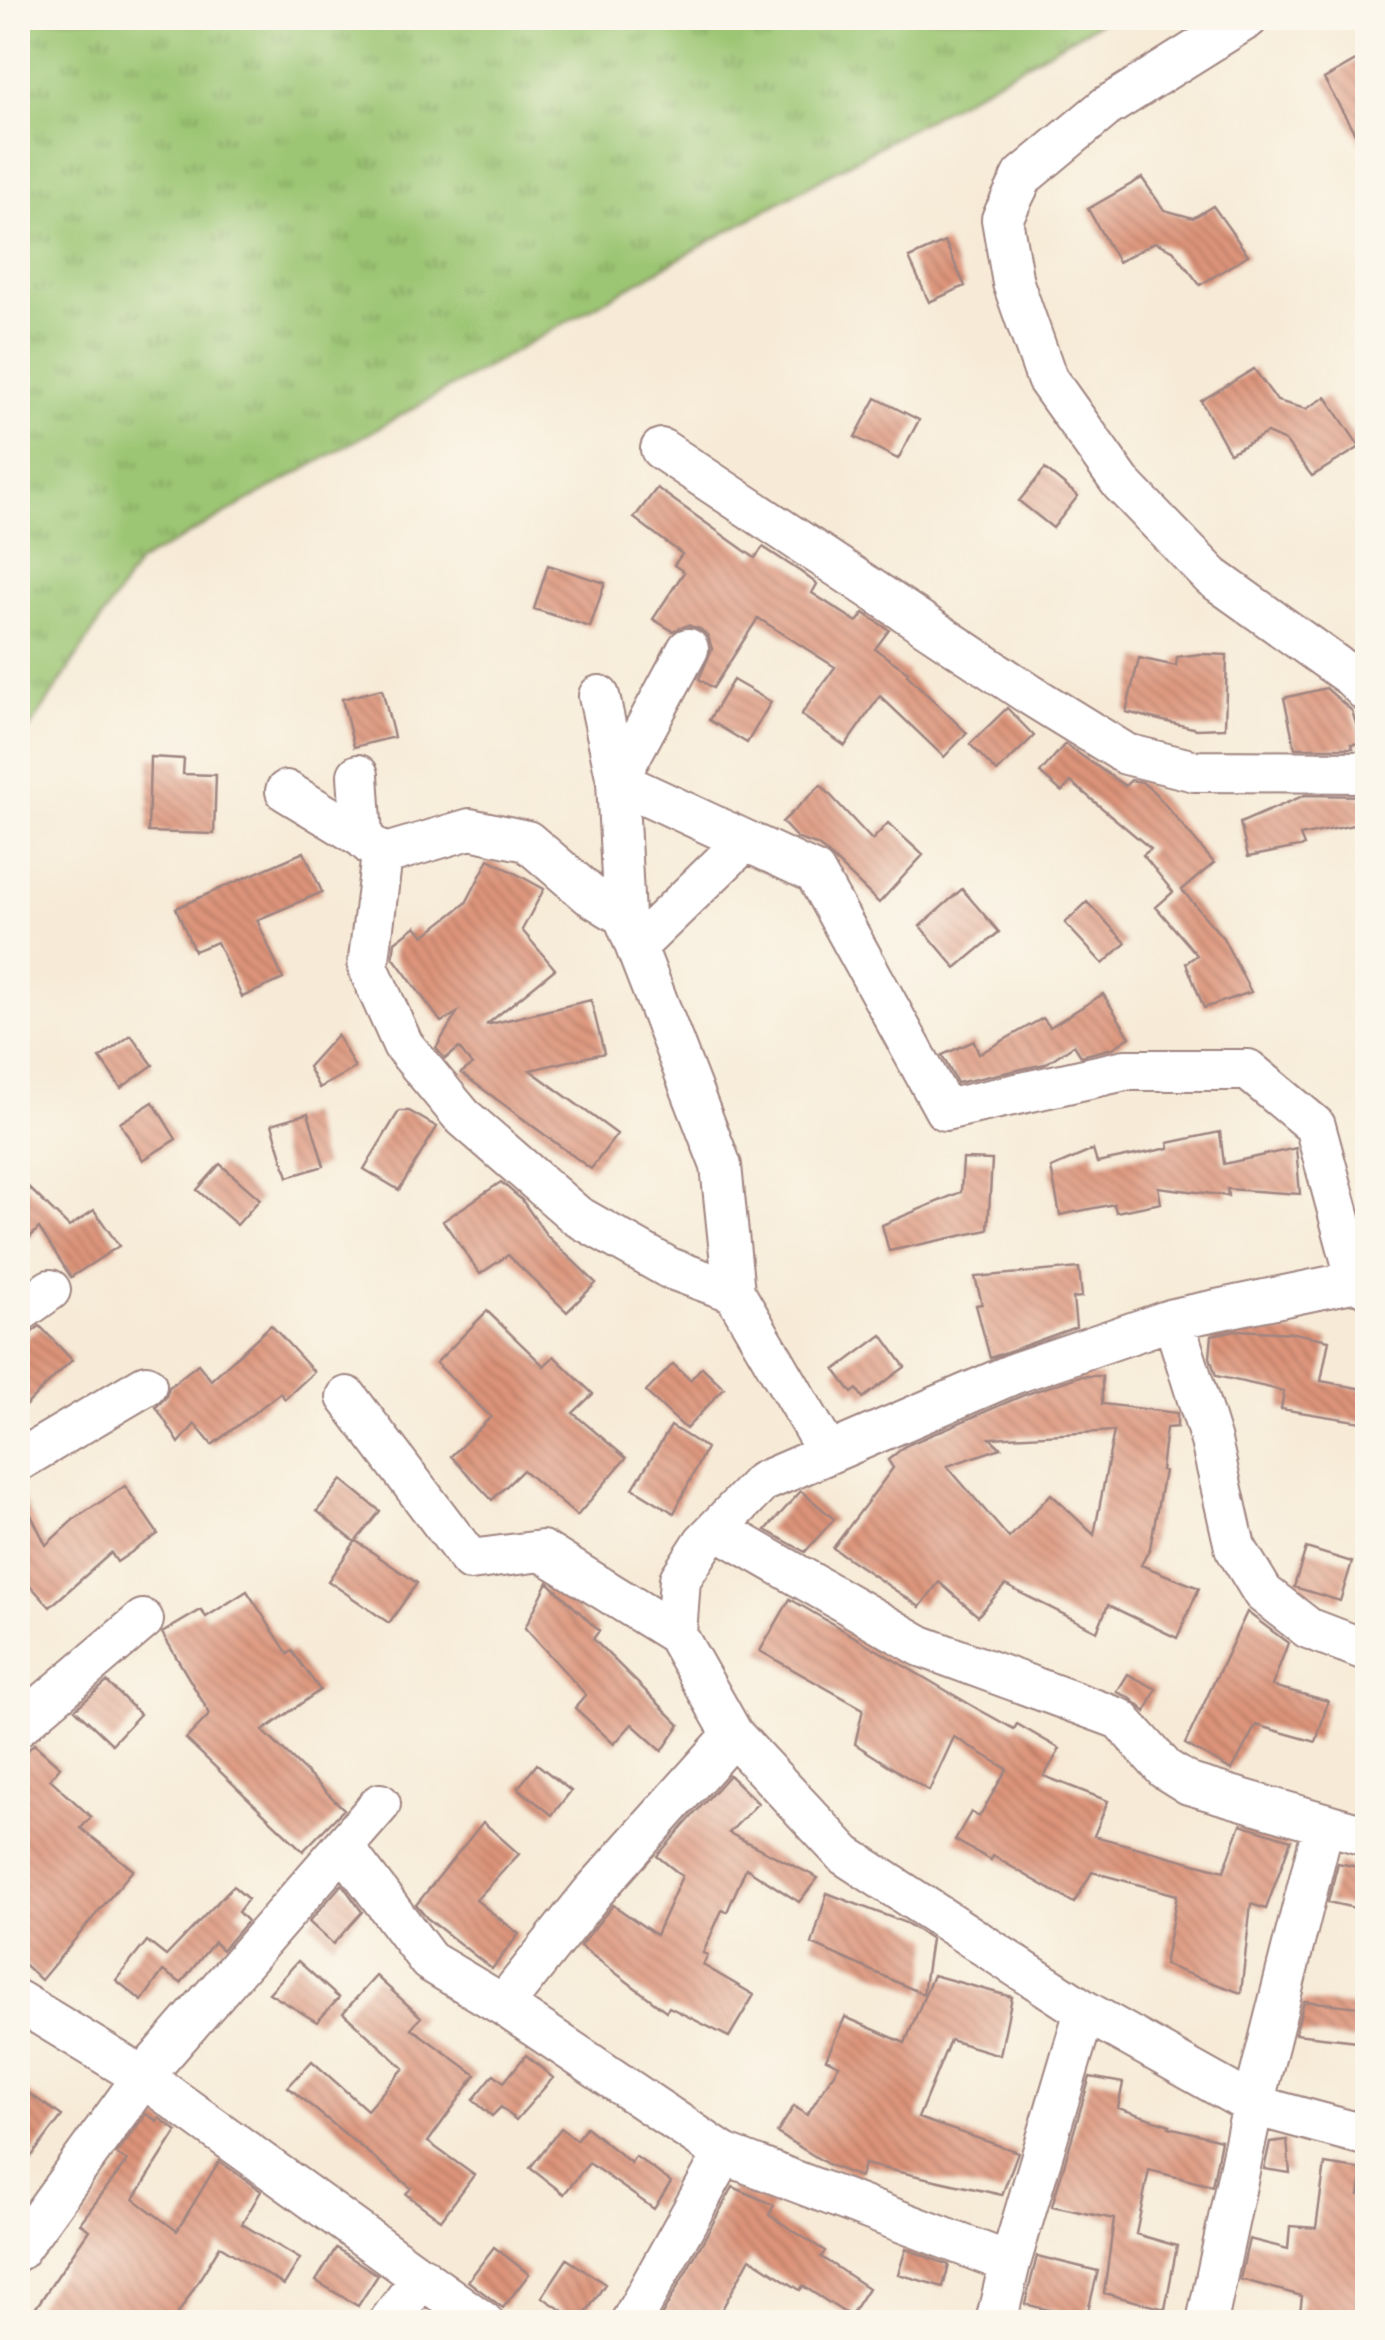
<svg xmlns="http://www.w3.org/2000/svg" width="1385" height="2340" font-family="Itim,sans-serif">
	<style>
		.grass { fill: url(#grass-tufts); stroke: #73724f; stroke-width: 2.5 }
		.building { fill: url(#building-back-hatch); fill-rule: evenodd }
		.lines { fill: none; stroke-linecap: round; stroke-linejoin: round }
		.minor-casing { stroke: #a08581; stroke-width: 44 }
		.minor { stroke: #fff; stroke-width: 40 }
	</style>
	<defs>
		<pattern id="grass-tufts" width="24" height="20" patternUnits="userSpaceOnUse" patternTransform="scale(2.5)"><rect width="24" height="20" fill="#9cc673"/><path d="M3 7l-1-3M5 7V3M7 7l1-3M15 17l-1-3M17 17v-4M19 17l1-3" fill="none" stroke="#81a05f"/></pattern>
		<pattern id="building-back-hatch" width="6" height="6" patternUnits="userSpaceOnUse" patternTransform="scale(2.5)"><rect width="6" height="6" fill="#dd947a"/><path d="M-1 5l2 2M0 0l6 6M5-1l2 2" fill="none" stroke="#b57864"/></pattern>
	</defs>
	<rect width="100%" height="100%" fill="#fbf7ec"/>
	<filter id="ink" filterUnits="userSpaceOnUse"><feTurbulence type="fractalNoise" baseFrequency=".01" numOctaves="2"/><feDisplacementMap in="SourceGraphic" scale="20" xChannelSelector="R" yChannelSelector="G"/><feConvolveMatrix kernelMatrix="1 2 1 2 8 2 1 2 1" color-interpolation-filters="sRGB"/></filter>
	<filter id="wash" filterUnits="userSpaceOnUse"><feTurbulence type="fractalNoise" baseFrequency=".0048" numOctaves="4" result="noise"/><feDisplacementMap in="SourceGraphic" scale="40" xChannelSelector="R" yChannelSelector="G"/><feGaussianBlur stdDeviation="2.25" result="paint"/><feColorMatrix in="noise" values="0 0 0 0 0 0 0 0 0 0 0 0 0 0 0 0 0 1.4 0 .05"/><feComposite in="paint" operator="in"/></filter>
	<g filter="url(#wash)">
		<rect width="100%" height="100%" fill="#f7ebd7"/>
		<path class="grass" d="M18 18H1107L138 563 18 747Z"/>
		<g id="blocks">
			<path class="building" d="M1368 54V156L1324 79Z
				M1142 178 1164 210 1193 218 1213 206 1248 255 1200 285 1173 250 1155 242 1118 262 1088 209Z
				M945 242 965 286 929 302 909 258Z
				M1254 369 1277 401 1306 409 1326 397 1360 447 1312 476 1285 441 1267 433 1230 453 1201 401Z
				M876 398 919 420 898 459 855 437Z
				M1045 469 1078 496 1053 528 1019 501Z
				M657 488 755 558 763 547 801 572 817 584 812 593 857 622 864 613 889 630 875 649 908 672 907 675 967 733 944 757 880 696 845 746 801 715 835 667 758 618 713 688 699 679 712 649 708 636 700 629 688 625 673 631 653 619 684 572 674 565 682 554 634 518Z
				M548 565 605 583 590 627 534 609Z
				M1200 654 1227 655 1225 728 1197 729 1126 712 1139 658 1176 666 1177 657Z
				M733 680 771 702 747 743 709 720Z
				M1326 688 1352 711 1362 743 1351 744 1353 748H1295L1284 698Z
				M382 689 394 737 354 747 342 699Z
				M1007 708 1034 736 997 772 970 744Z
				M1065 744 1125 786 1131 780 1142 782 1157 795 1214 863 1182 890 1223 938 1251 992 1204 1008 1186 963 1197 955 1156 907 1173 892 1143 855 1151 849 1071 782 1062 792 1040 773Z
				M150 757 184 759 183 774 216 775 214 834 148 832Z
				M821 785 872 840 888 823 923 855 879 903 826 852 817 845 798 839 782 822Z
				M1305 795 1368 796V822L1300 836 1304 846 1248 857 1240 823Z
				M304 852 322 892 257 920 283 979 242 997 217 942 194 951 176 908Z
				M489 859 544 889 522 930 555 969 486 1025 591 1000 604 1053 530 1070 617 1134 591 1169 461 1073 472 1065 459 1048 445 1059 436 1048 457 1013 441 1022 393 957 395 942 416 926 424 936 466 903Z
				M962 889 999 932 956 968 920 926Z
				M1087 902 1126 943 1103 964 1065 923Z
				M1103 994 1130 1037 1113 1048 1081 1056 1074 1045 1045 1064 957 1083 942 1055 974 1041 979 1054 1043 1018 1050 1027Z
				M131 1035 153 1065 121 1088 100 1058Z
				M337 1035 355 1068 319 1088 308 1067Z
				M153 1102 176 1139 143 1160 120 1123Z
				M399 1111H409L437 1127 399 1190 364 1169Z
				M308 1113 324 1166 288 1177 272 1124Z
				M1220 1132 1224 1164 1296 1148 1300 1194 1227 1189 1228 1196 1158 1187 1161 1203 1116 1212 1114 1204 1060 1215 1051 1168 1093 1150 1097 1163 1169 1148 1168 1143Z
				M963 1159 992 1160 988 1230 889 1251 882 1225 961 1192Z
				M220 1164 260 1199 237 1225 197 1190Z
				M18 1177 69 1227 94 1210 119 1246 71 1277 39 1228 18 1250Z
				M501 1182 522 1200 547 1236 596 1283 567 1312 508 1255 480 1274 443 1221Z
				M1079 1268 1082 1297 1073 1298 1076 1327 990 1358 976 1305 982 1304 975 1277Z
				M487 1311 544 1366 554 1356 593 1394 573 1413 626 1458 577 1516 523 1470 492 1500 451 1456 491 1417 436 1363Z
				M271 1325 314 1372 285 1399 280 1393 212 1445 195 1424 179 1443 156 1407 166 1397 169 1387 198 1364 211 1380Z
				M40 1326 72 1360 18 1413V1343Z
				M1237 1330 1294 1333 1329 1340 1321 1381 1368 1390V1423L1281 1409 1284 1391 1216 1376 1210 1357 1212 1335Z
				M882 1335 905 1367 863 1398 857 1389 852 1393 835 1370Z
				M673 1364 690 1380 702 1367 724 1388 686 1429 646 1392Z
				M1080 1376H1102V1404L1177 1413V1427L1166 1428 1161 1470 1164 1471 1150 1548 1141 1565 1199 1588 1177 1638 1108 1605 1097 1631 1005 1585 978 1616 939 1582 920 1607 833 1548 893 1468 888 1460 905 1446 1024 1395ZM1114 1431 1094 1535 1051 1494 1009 1538 947 1466 1001 1448 990 1438Z
				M671 1426 706 1448 674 1513 633 1488Z
				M342 1480 380 1511 356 1541 417 1583 389 1623 328 1581 355 1542 317 1511Z
				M125 1486 158 1534 117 1562 111 1553 50 1607 18 1572V1489L46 1545 73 1520Z
				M801 1491 834 1519 805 1552 766 1530Z
				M1306 1548 1352 1562 1340 1601 1294 1587Z
				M548 1582 599 1631 593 1639 680 1725 662 1751 632 1724 614 1744 575 1708 586 1695 525 1628Z
				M247 1591 288 1654 292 1651 320 1690 263 1731 344 1809 303 1851 186 1739 210 1714 162 1633 201 1610 206 1617Z
				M790 1599 976 1708 1014 1729 1017 1724 1060 1749 1044 1776 1108 1801 1094 1836 1224 1871 1241 1824 1291 1840 1266 1909 1251 1904 1241 1993 1164 1965 1177 1895 1092 1872 1074 1903 993 1856 991 1860 955 1840 971 1812 979 1817 1007 1769 954 1737 929 1791 855 1744 863 1709 760 1651Z
				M1247 1612 1288 1643 1272 1686 1328 1701 1316 1742 1256 1725 1232 1770 1185 1744Z
				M1128 1674 1156 1689 1146 1712 1129 1697 1117 1692Z
				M107 1682 140 1714 112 1744 75 1709Z
				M34 1744 60 1767 50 1779 91 1817 81 1828 133 1870 41 1980 18 1959V1760Z
				M537 1764 571 1791 552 1815 518 1788Z
				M729 1775 758 1803 729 1833 818 1878 799 1902 746 1868 727 1912 722 1910 703 1953 708 1955 703 1965 754 1995 729 2037 669 2007 666 2011 580 1946 613 1905 656 1935 682 1876 657 1856Z
				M483 1822 519 1854 476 1900 519 1934 492 1969 427 1918 416 1905Z
				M1338 1863 1368 1869V1911L1328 1902Z
				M342 1884 362 1912 333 1944 309 1922Z
				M233 1886 248 1899 238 1912 247 1921 222 1950 214 1942 181 1983 163 1971 142 2001 116 1980 147 1941 166 1956Z
				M827 1893 906 1923 931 1939 923 1994 812 1944Z
				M298 1961 339 1998 317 2022 269 1993Z
				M933 1975 1012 1997 1000 2055 950 2040 918 2118 1018 2152 1002 2195 864 2164 860 2177 829 2165 777 2133 794 2106 807 2115 839 2065 826 2059 845 2017 905 2043Z
				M376 1976 421 2017 411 2028 476 2075 428 2142 474 2175 441 2220 406 2194 411 2188 288 2087 312 2061 367 2110 404 2068 343 2013Z
				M1304 2001 1361 2007 1358 2041 1295 2034Z
				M526 2055 553 2078 516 2120 501 2107 492 2116 473 2100 494 2074 504 2082Z
				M1090 2077 1123 2083 1118 2108 1170 2125 1169 2127 1221 2140 1212 2186 1149 2170 1136 2234 1177 2246 1165 2309 1104 2293 1114 2219 1052 2206Z
				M18 2086 62 2116 18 2174Z
				M146 2114 157 2121 159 2118 177 2131 134 2199 177 2231 219 2161 261 2191 242 2224 300 2259 284 2285 220 2246 173 2322H26L89 2230 80 2223 127 2161 116 2154Z
				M586 2127 631 2163 635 2156 671 2182 654 2209 589 2163 564 2194 530 2168 561 2128 576 2140Z
				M1287 2140 1290 2173 1264 2169 1270 2142Z
				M1325 2164 1363 2170 1359 2195H1368V2322H1299L1302 2296 1240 2279 1249 2239 1288 2249 1290 2226 1316 2228Z
				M733 2187 774 2205 769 2215 825 2251 821 2257 868 2288 850 2316 803 2286 800 2290 750 2258 715 2322H658Z
				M494 2247 529 2274 503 2308 468 2281Z
				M336 2248 378 2275 358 2306 316 2281Z
				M906 2249 949 2265 943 2287 898 2274Z
				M1037 2256 1098 2271 1086 2319 1025 2304Z
				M567 2259 605 2284 580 2322 542 2297Z"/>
		</g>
	</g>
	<g filter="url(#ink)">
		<use href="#blocks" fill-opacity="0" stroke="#a08581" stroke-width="2.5"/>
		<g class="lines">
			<g class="minor-casing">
				<path id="minor" d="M1248 18 1106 107 1023 176 1002 219 1013 283 1047 379 1121 483 1212 577 1352 677 1368 693
					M661 449 1029 694 1126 754 1195 771 1368 772
					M599 696 617 781 815 873 945 1110 1125 1070H1248L1315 1126 1357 1281 1368 1287
					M358 775 362 837
					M286 791 362 837 382 855
					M624 916 617 781 688 649
					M636 947 745 841
					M1368 1273 1357 1281 1173 1319 1015 1373 762 1482 704 1542 680 1579 676 1634 733 1735 845 1855 1085 2011 1253 2105 1368 2136
					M734 1292 669 1268 577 1216 462 1116 403 1045 368 967 382 855 470 829 527 841 590 895 624 916 721 1166 734 1292 828 1453
					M18 1313 50 1290
					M1173 1319 1211 1441 1235 1547 1263 1593 1308 1628 1368 1651
					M347 1397 470 1560 542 1551 676 1634
					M18 1461 146 1385
					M717 1529 921 1646 1120 1719 1165 1769 1189 1784 1368 1836
					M18 1726 143 1620
					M344 1848 429 1961 503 2005 724 2154 1010 2263
					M18 2001 143 2077 483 2322
					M503 2005 592 1893 733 1735
					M18 2250 143 2077 380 1804
					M389 2322 422 2277
					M631 2322 724 2154
					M996 2322 1010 2263 1085 2011
					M1207 2322 1253 2105 1324 1823"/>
			</g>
			<use href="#minor" class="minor"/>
		</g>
	</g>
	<rect width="1385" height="2340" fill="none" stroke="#fbf7ec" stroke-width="60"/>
</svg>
